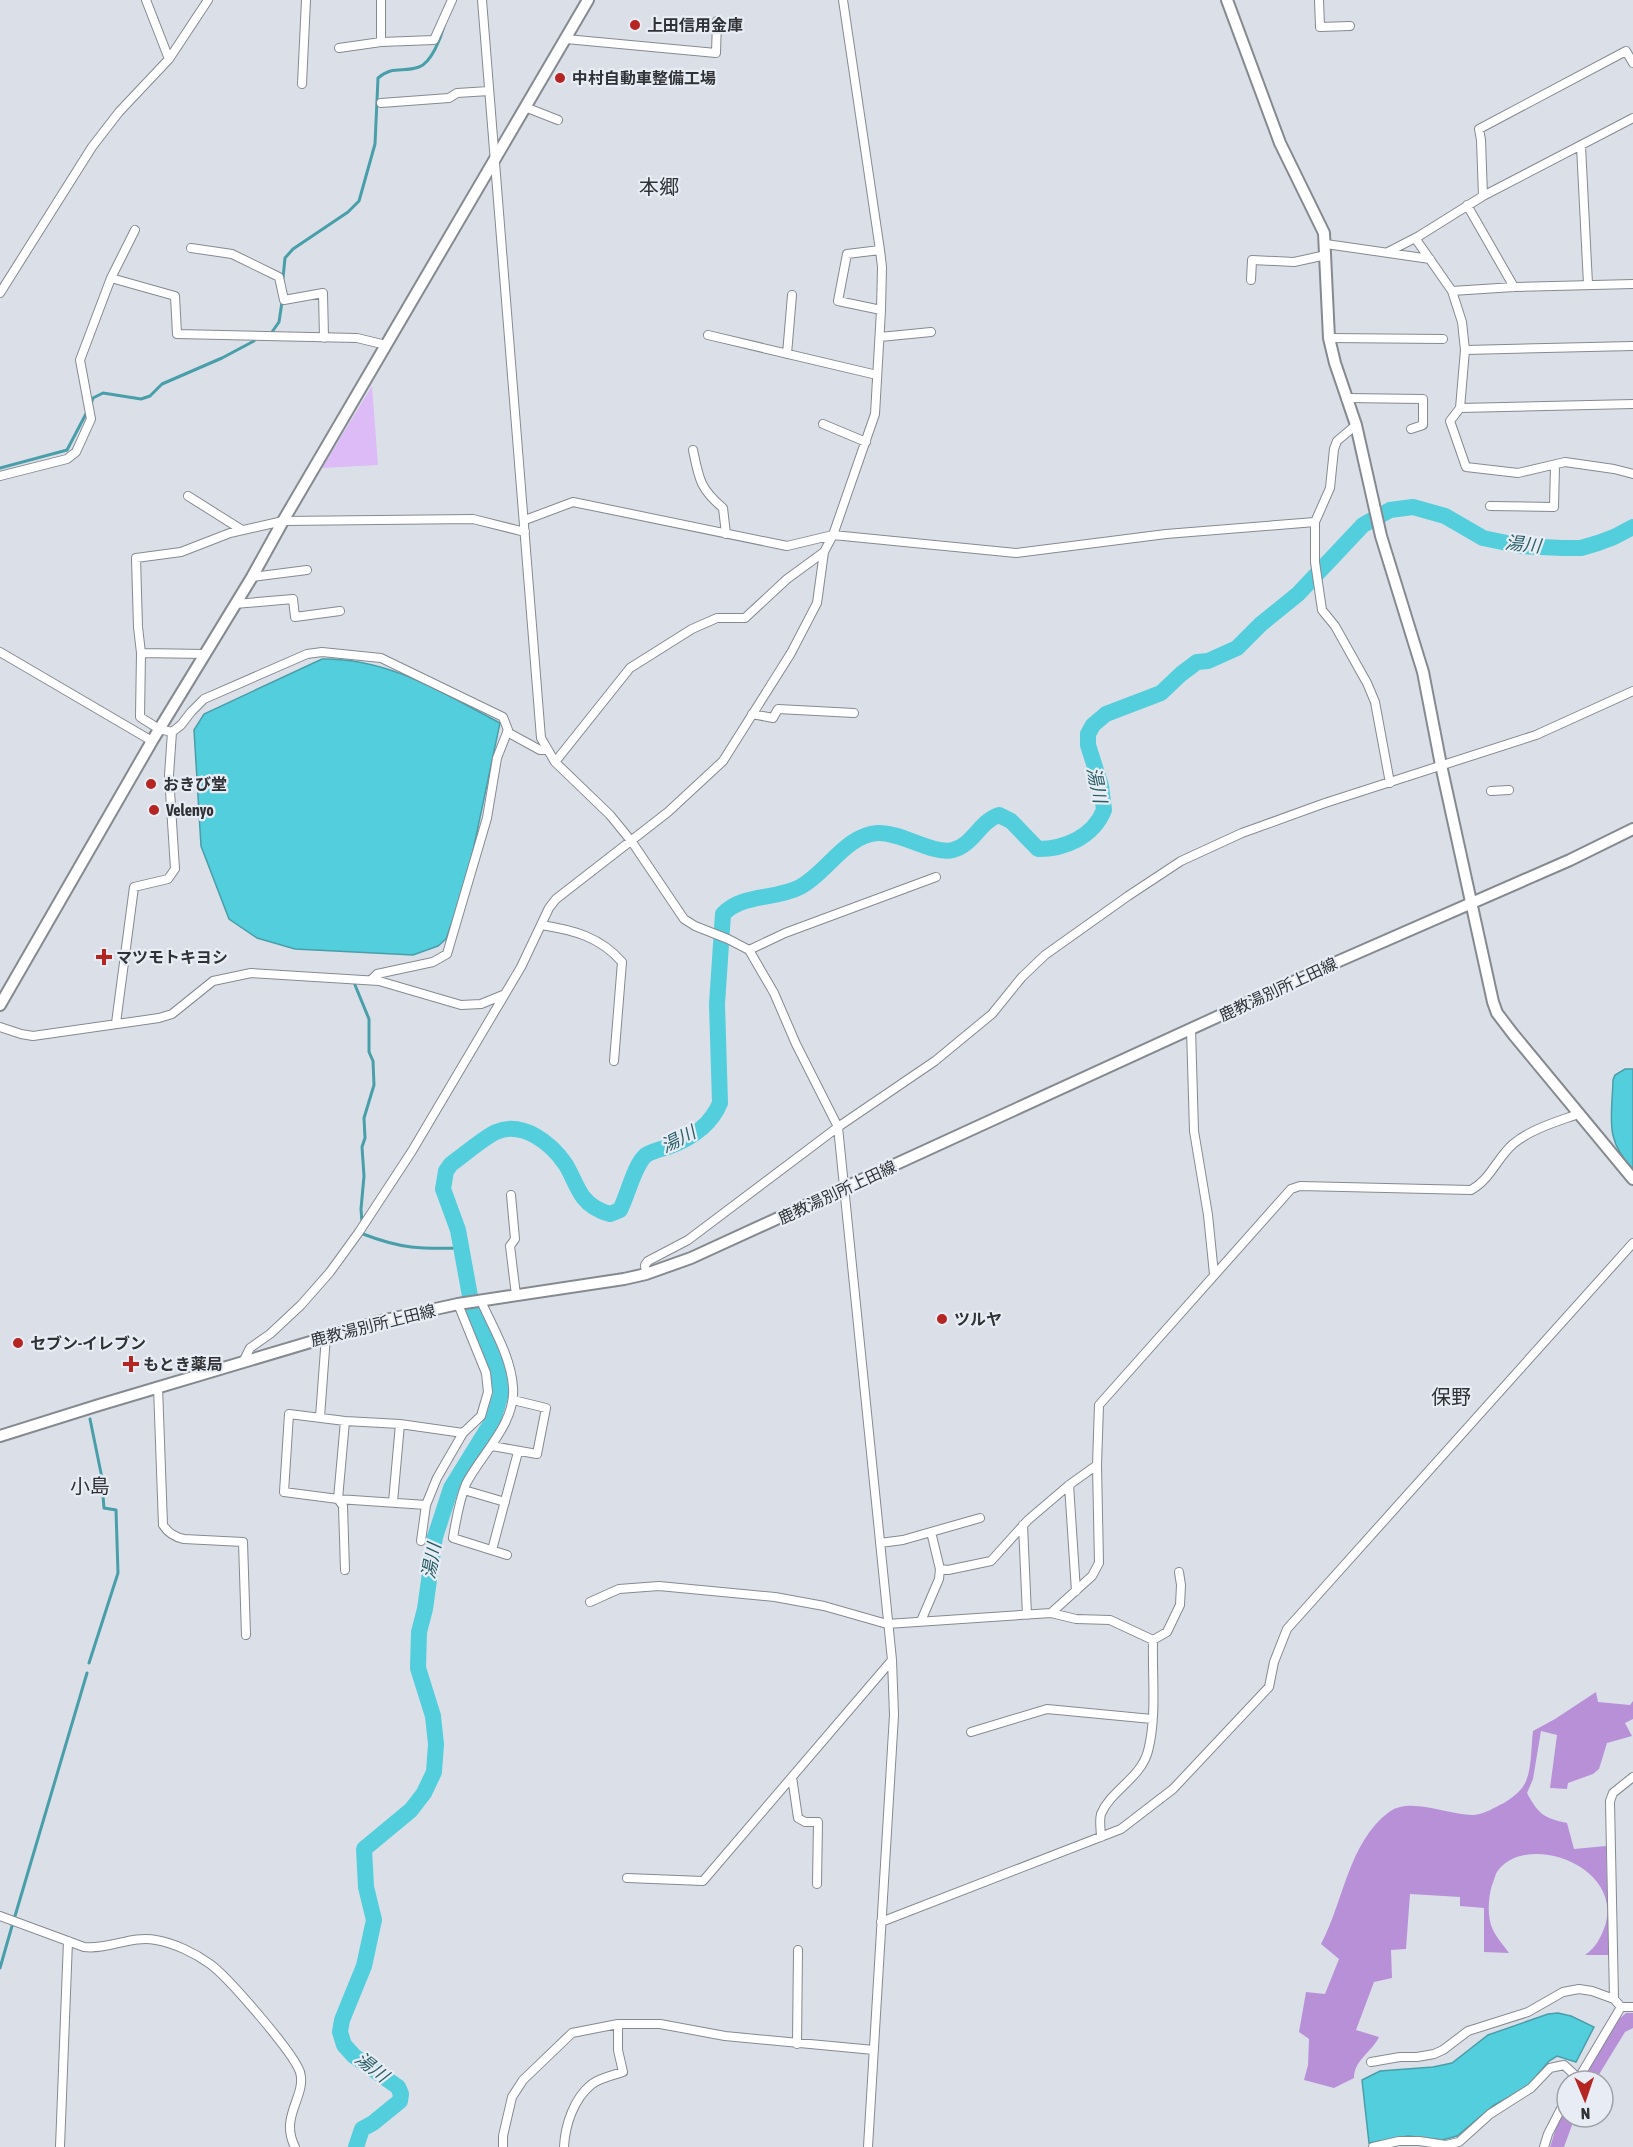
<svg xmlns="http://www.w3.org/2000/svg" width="1633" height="2147" font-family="'Asap Condensed','Noto Sans JP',sans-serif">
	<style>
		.green { fill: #dcbbf7 }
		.forest { fill: #b890d8 }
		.water { fill: #52cedc; stroke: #489faa; stroke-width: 1.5 }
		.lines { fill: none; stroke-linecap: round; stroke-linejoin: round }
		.stream { stroke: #489faa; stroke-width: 3 }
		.river { stroke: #52cedc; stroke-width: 16 }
		.street-casing { stroke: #858a91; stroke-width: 10 }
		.secondary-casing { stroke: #858a91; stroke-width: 14 }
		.street { stroke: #fff; stroke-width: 8 }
		.secondary { stroke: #fff; stroke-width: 10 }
		.poi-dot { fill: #b52522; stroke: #e8edf5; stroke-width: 2 }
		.labels { text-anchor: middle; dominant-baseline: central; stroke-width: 4.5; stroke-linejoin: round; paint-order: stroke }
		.poi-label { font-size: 16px; font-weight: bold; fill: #2f3134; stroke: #e8edf5; text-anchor: start }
		.street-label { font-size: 16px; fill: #2f3134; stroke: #e8edf5 }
		.water-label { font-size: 18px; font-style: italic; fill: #2b5f65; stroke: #e8edf5 }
		.quarter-label { font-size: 20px; fill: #2f3134; stroke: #e8edf5 }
	</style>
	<rect width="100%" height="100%" fill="#dbe0e8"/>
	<path class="green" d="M372 386 378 465 322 468Z"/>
	<path class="forest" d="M1596 1692 1598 1702 1630 1705 1633 1701V1719L1625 1723 1632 1736 1607 1743 1599 1769 1593 1774 1568 1783 1567 1789 1550 1788 1557 1735 1541 1731 1533 1779 1527 1793C1539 1815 1544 1818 1567 1823L1574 1849 1606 1846 1609 1955H1585C1596 1947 1600 1939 1605 1926 1624 1865 1524 1831 1497 1872 1495 1875 1494 1881 1492 1885 1488 1898 1487 1918 1493 1930 1497 1938 1504 1946 1509 1953L1484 1952V1908L1460 1906V1897L1410 1894 1406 1949 1391 1950 1392 1978 1374 1982 1356 2030 1379 2037C1372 2052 1354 2060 1354 2078L1334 2088 1304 2080 1308 2065 1309 2039 1299 2032 1306 1992 1325 1994 1339 1959 1321 1944C1344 1901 1348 1843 1389 1812 1411 1796 1450 1816 1474 1815 1485 1814 1495 1807 1504 1803 1513 1797 1522 1791 1526 1781 1532 1767 1531 1746 1533 1731L1555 1719Z
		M1626 2013H1633V2028L1625 2032 1595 2081H1582L1618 2020Z
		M1567 2106V2117H1575L1564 2147H1550L1557 2125Z"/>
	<path class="water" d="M322 659C390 658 442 693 500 723L467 879 446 939 438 946 413 955 295 949 257 938 229 919 201 846 194 730 204 714Z
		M1625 1069H1633V1169C1604 1140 1612 1118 1613 1080L1615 1075Z
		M1558 2013 1571 2016 1594 2027 1576 2062 1557 2056 1549 2061 1527 2087 1494 2105 1457 2136 1442 2140 1408 2136 1369 2143 1362 2080 1380 2071 1433 2067 1452 2063 1488 2035 1548 2014Z"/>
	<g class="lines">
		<path class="stream" d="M283 278 285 258 293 249 348 212 359 201 375 144 378 78C393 65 403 73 419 67 431 63 441 38 444 26
			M272 332 279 322 282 302
			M91 404 93 398 103 393 141 399 150 396 162 384 222 358 254 341
			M0 468 67 450 88 410
			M355 985 369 1019V1052L373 1061 374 1085 364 1118 365 1138 362 1147 364 1176 361 1209 362 1223
			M363 1230V1234C402 1249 420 1249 461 1248
			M89 1663 118 1573 116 1510 104 1508 101 1473 90 1419
			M15 1916 87 1673
			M0 1968 12 1926"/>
		<path class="river" d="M356 2147 362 2129 373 2123 400 2101 401 2094 398 2087 354 2056 344 2045 340 2032 342 2020 364 1966 374 1920 366 1887 364 1849 411 1810 424 1793 434 1772 436 1744 433 1716 418 1668 419 1632 425 1609 435 1537 451 1488 493 1420 501 1394 498 1369 472 1307 458 1230 443 1189 446 1171 451 1164C464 1155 483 1138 496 1132 523 1120 552 1144 566 1165 572 1175 576 1187 583 1197 590 1206 599 1211 610 1214L620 1210C628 1195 634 1165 646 1155 652 1151 661 1149 668 1147 690 1139 711 1125 720 1103L717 1004 723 914C743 893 776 900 800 887 827 873 845 835 878 833 901 832 933 855 953 850 973 845 979 822 999 815L1011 821 1038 849C1065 849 1093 837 1104 810L1101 786 1088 745V734L1093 725 1106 714 1161 693 1181 674 1197 662 1208 661 1237 648 1261 624 1298 594 1363 525 1390 510 1413 507 1445 516 1483 538 1521 546 1563 548H1581L1598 543 1614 537 1633 527"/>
		<g class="street-casing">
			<path id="street" d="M146 0 169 59
				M381 0V42
				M482 0 541 738 555 762 610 815 632 842 684 919 695 926 728 939 749 950 774 993 796 1044 838 1127 892 1660 894 1715 868 2147
				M1319 0 1320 27 1350 26
				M566 39 716 53 717 21
				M339 48 381 42 434 40 452 0
				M302 84 306 0
				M381 103 449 98 457 93 489 91
				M525 107 558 120
				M1581 146 1588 284
				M1483 196 1481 140 1479 129 1626 51 1633 63
				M1467 205 1514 287
				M1415 238 1452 291 1462 322 1465 350 1460 408 1450 421 1466 467 1518 473 1565 462 1614 469 1633 474
				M1326 244 1430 259
				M191 248 232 254 279 277 284 300 323 293 324 338
				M880 250 847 254 838 301 881 310
				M1388 252 1419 236 1483 196 1633 118
				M111 278 175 296 177 334 357 338 386 345
				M1251 280 1252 260 1294 262 1326 255
				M1452 291 1514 287 1633 284
				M0 293 92 147 119 112 169 59 208 0
				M708 335 877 375
				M880 337 931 332
				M1329 338 1443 339
				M1465 350 1633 346
				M787 354 792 295
				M1346 398 1423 399V425L1411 429
				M1460 408 1633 404
				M823 424 866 442
				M1356 425 1337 441 1334 449 1330 488 1315 522V562L1322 610 1335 626 1367 683 1375 702 1390 783
				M693 450C699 479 700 489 723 508L726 534
				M0 476 67 459 76 452 91 419 80 360 111 278 135 230
				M188 496 242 530
				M1490 506 1554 507 1555 466
				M525 520 573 502 787 546 833 535 1016 553 1166 534 1315 522
				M252 577 307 570
				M235 604 293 599 295 617 340 611
				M0 652 152 741
				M205 654 141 653 138 627 136 558 181 552 230 533 283 521 473 519 525 532
				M752 714 773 718 778 709 854 713
				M172 732 181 725 191 712 204 699 307 654 322 652 381 658 503 717 508 730 497 758 487 818 447 954 433 962 377 974 371 980
				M507 732 540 750H548
				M555 762 630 668 692 629 717 618H745L787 579 824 552
				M1491 791 1509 790
				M541 925C574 930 600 937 622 962L614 1061
				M749 950 785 933 936 877
				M116 1023 134 887 168 879 175 869 169 775 172 732 159 729 140 717 141 653
				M0 1027 21 1034 33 1036 159 1018 172 1014 213 981 251 973 379 981 461 1005 481 1004 503 995
				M1191 1029 1194 1131 1208 1215 1214 1274
				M511 1195 515 1239 510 1246 516 1295
				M646 1274 645 1265 648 1261 688 1240 838 1127 935 1061 992 1014 1022 977 1045 955 1128 896 1181 861 1242 833 1325 803 1536 735 1633 691
				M481 1301C493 1328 511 1357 513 1387 516 1424 481 1454 466 1484 459 1501 456 1520 453 1538L507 1555
				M243 1362 250 1348 270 1334 301 1305 330 1272 359 1232 412 1151 521 967 549 908 556 899 668 812 723 761 791 653 817 603 824 552 833 535 875 414 881 310 882 267 880 250 843 0
				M158 1387 163 1525C168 1533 174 1537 184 1539L243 1542 246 1635
				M320 1417 326 1336
				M345 1421 338 1499 343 1506 345 1570
				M492 1446 537 1454 546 1408 513 1400
				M1069 1485 1076 1591
				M464 1490 505 1502
				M393 1502 400 1424
				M426 1505 338 1499 284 1492 289 1414 345 1421 400 1424 463 1433
				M1023 1525 1027 1615
				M931 1532 940 1569
				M421 1541 426 1505 437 1478 463 1433 481 1416 488 1392 486 1373 458 1304
				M880 1543 903 1540 980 1518
				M492 1550 518 1452
				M590 1602 619 1589 659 1586 775 1597 824 1606 887 1624 1051 1613 1076 1619 1110 1620 1153 1640C1152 1676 1157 1716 1148 1751 1141 1778 1111 1790 1101 1814 1099 1821 1101 1831 1101 1837
				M1051 1613 1092 1576 1099 1563 1097 1465 1099 1405 1291 1189 1300 1186 1471 1190C1490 1180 1497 1158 1513 1144 1531 1129 1556 1122 1578 1114
				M921 1621 939 1579 940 1569 948 1570 991 1561 1028 1520 1069 1485 1097 1465
				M1153 1640 1167 1632 1180 1605 1181 1585 1179 1572
				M971 1732 1047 1709 1152 1719
				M792 1777 798 1818 805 1822H818L817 1884
				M627 1878 703 1881 892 1660
				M0 1916 84 1947C108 1950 132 1935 156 1940 174 1943 195 1953 210 1964 228 1977 293 2052 300 2072 307 2096 279 2116 295 2147
				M881 1922 1121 1829 1173 1789 1269 1687 1274 1662 1287 1629 1633 1243
				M1614 1999 1610 1801 1613 1793 1633 1777
				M1621 2007H1633
				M797 2044 798 1950
				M1371 2062 1400 2057H1417L1434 2054 1443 2050 1468 2031 1528 2012 1563 1992 1579 1989 1592 1991 1614 1999 1621 2007
				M1577 2081 1621 2007
				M60 2147 68 1941
				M503 2147V2136L512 2097 523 2080 572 2033 618 2024H660L725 2036 874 2050
				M564 2147C565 2125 574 2098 592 2084 600 2078 614 2075 623 2072L618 2050V2024
				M1373 2147 1399 2141H1419L1446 2145 1459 2142 1490 2114 1531 2088 1550 2068 1564 2065 1578 2078
				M1544 2147 1548 2134 1567 2097"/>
		</g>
		<g class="secondary-casing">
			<path id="secondary" d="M1227 0 1280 143 1324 233 1329 338 1335 363 1356 425 1381 536 1423 672 1441 765 1493 1002 1497 1013 1513 1034 1633 1179
				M0 1005 152 741 252 577 283 521 588 0
				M0 1436 99 1405 381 1321 458 1304 624 1279 646 1274 691 1258 1339 961 1570 860 1633 829"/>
		</g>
		<use href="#street" class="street"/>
		<use href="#secondary" class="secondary"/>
	</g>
	<g class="poi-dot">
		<circle cx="635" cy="25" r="6"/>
		<circle cx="560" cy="78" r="6"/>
		<circle cx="151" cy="784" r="6"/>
		<circle cx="154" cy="810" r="6"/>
		<path d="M101 948h6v6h6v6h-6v6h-6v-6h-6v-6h6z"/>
		<circle cx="942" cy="1319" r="6"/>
		<circle cx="18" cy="1343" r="6"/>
		<path d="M128 1355h6v6h6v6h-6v6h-6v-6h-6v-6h6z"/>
	</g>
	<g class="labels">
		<g class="poi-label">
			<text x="647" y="25">上田信用金庫</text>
			<text x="572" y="78">中村自動車整備工場</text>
			<text x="163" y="784">おきび堂</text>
			<text x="166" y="810">Velenyo</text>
			<text x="116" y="957">マツモトキヨシ</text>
			<text x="954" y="1319">ツルヤ</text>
			<text x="30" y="1343">セブン-イレブン</text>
			<text x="143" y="1364">もとき薬局</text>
		</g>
		<g class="street-label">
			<text transform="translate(1278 989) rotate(-25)">鹿教湯別所上田線</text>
			<text transform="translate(837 1192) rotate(-25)">鹿教湯別所上田線</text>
			<text transform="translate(373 1325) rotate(-14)">鹿教湯別所上田線</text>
		</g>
		<g class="water-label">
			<text transform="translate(1523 544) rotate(6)">湯川</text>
			<text transform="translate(1097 785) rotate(78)">湯川</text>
			<text transform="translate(678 1139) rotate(-27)">湯川</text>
			<text transform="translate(431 1561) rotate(-80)">湯川</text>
			<text transform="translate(372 2067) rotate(38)">湯川</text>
		</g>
		<g class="quarter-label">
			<text x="659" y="186">本郷</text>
			<text x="1451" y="1396">保野</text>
			<text x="90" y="1485">小島</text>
		</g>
	</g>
	<g transform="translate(1585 2099) rotate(178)"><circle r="28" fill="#e8edf5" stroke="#9ea2a8" stroke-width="1.5"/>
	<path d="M0-4.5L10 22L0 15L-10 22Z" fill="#b52522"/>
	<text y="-9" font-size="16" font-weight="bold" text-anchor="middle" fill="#2f3134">N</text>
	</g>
</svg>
